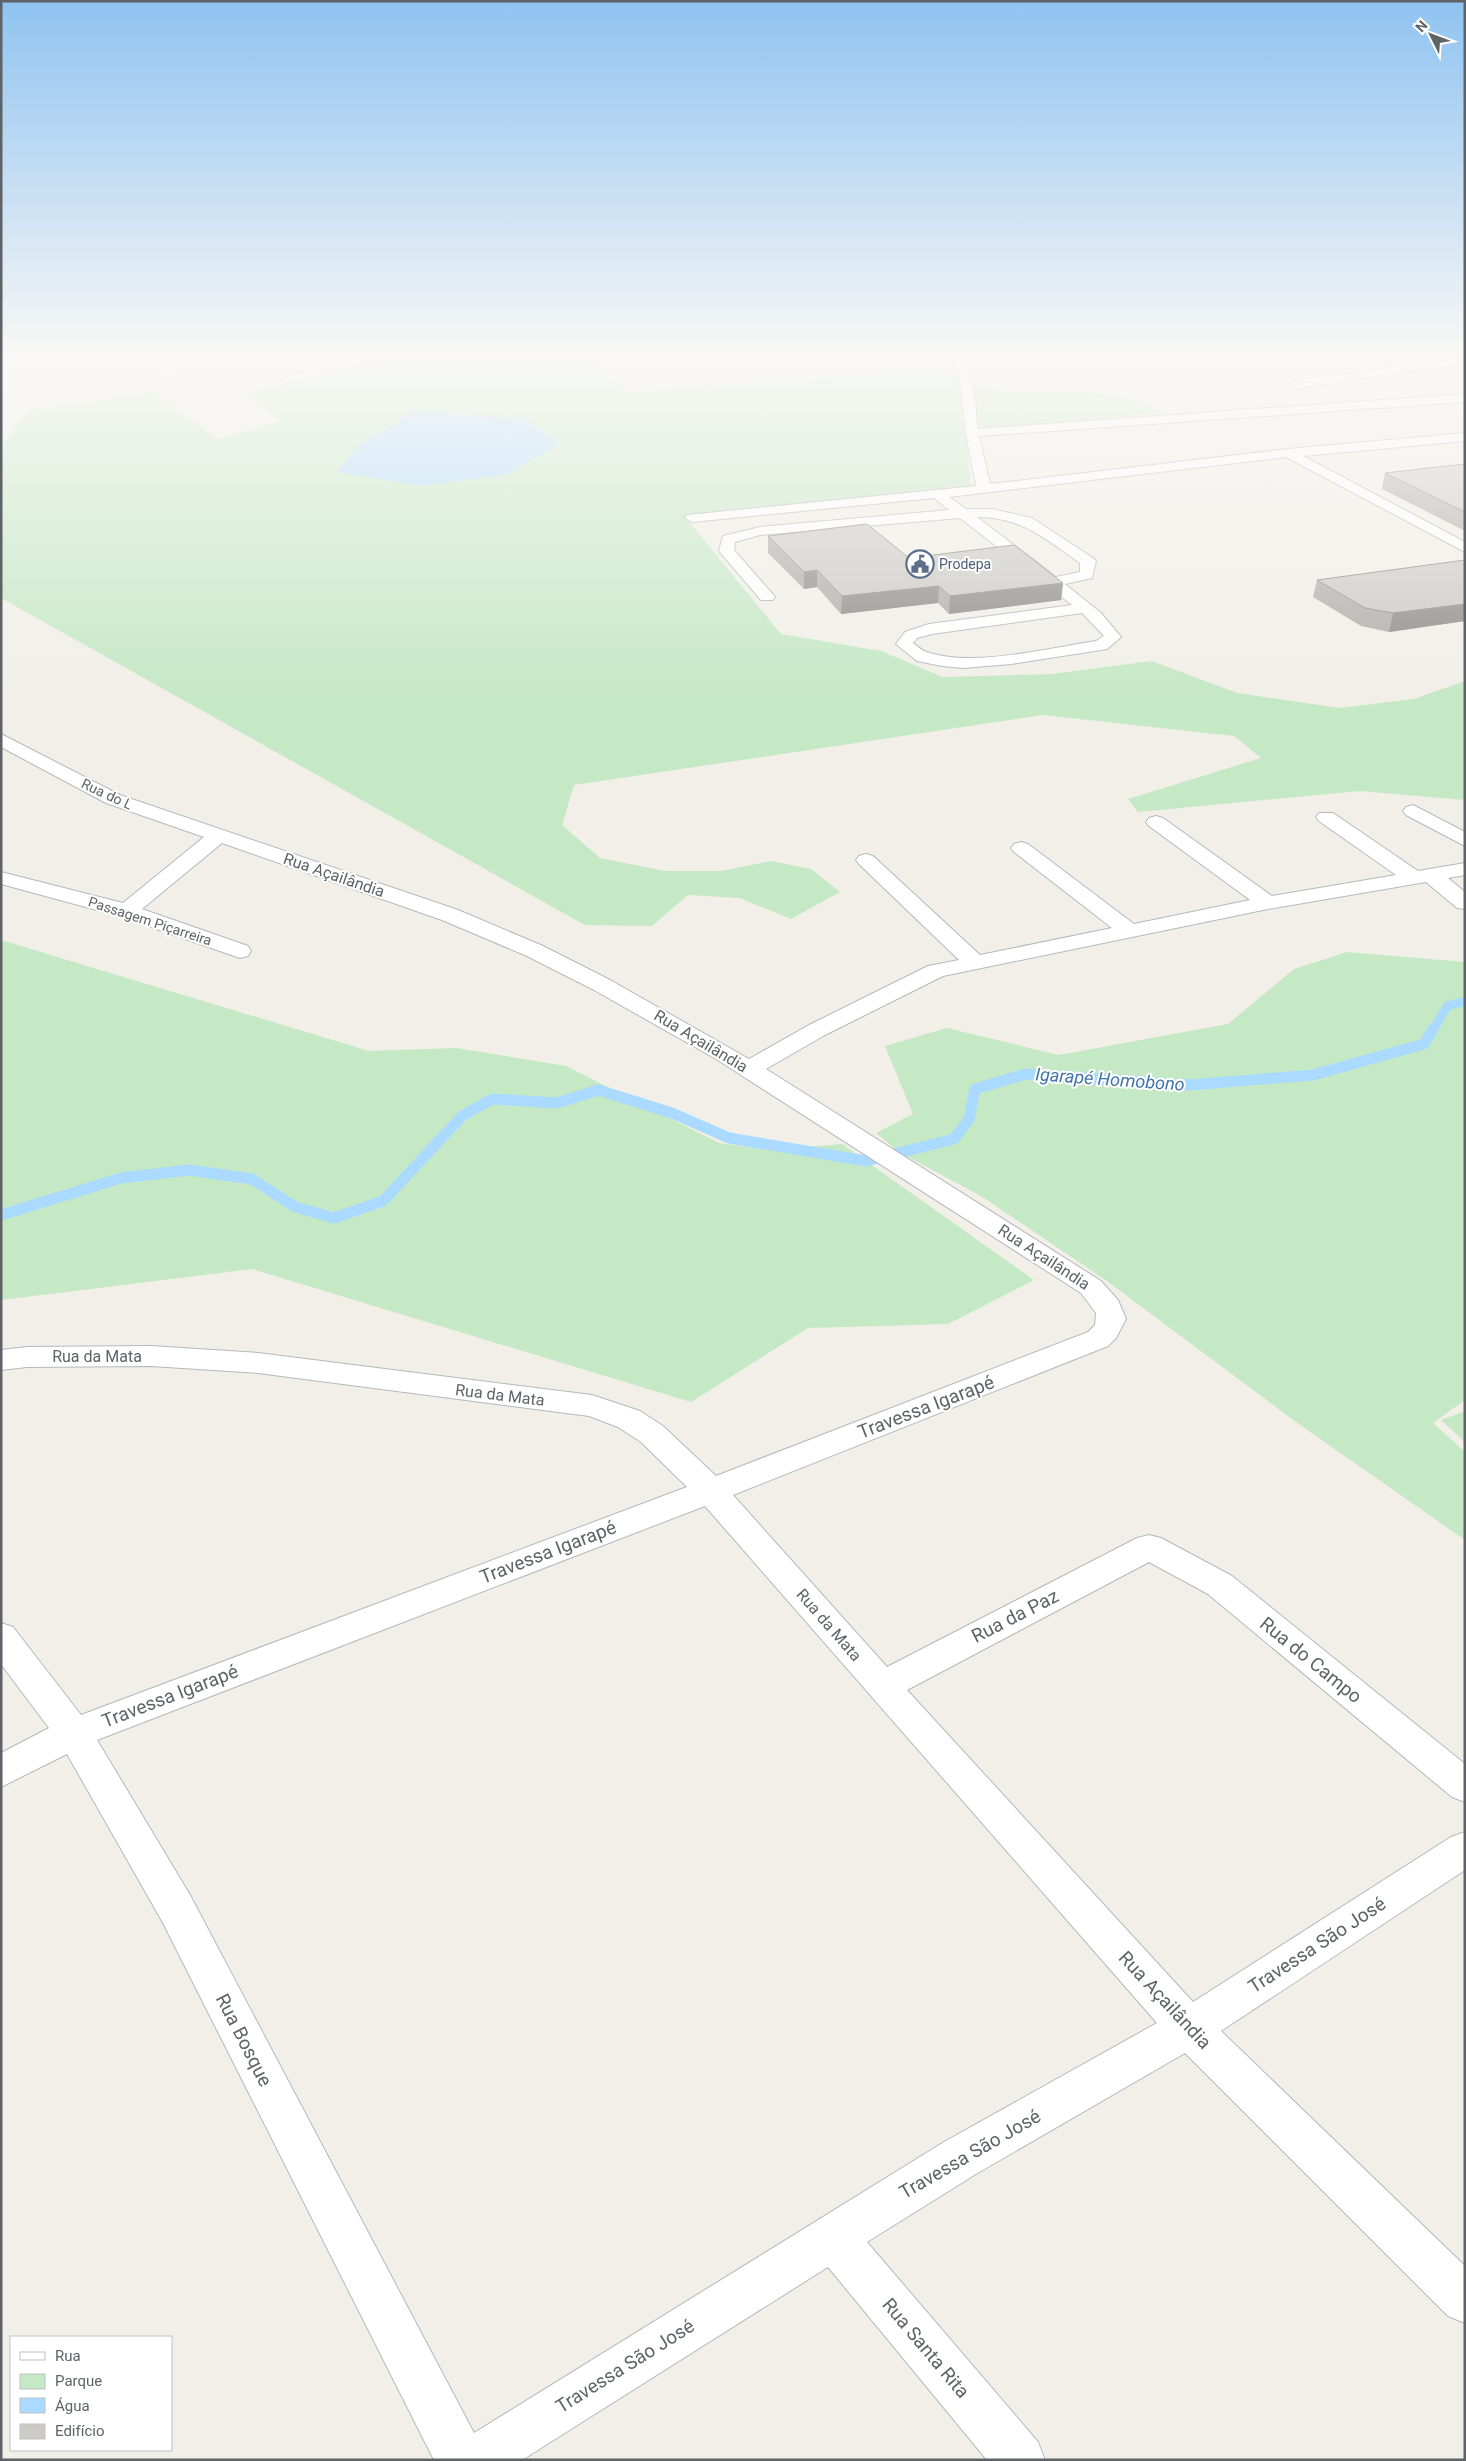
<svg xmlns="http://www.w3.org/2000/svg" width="1466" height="2461" font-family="Roboto,sans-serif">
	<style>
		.green { fill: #c5e8c5 }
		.water { fill: #aadaff }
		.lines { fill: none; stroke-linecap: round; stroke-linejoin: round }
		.stream-far1 { stroke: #aadaff; stroke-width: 9 }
		.stream { stroke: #aadaff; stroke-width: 11 }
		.minor-casing { stroke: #b5b8bc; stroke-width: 2 }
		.minor { fill: #fff; fill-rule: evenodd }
		.wall { fill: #afaea9 }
		.shaded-wall { fill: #8f8d8a }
		.building { fill: #cccac5; stroke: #8f8d8a }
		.labels { text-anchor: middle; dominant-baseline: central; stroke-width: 4; stroke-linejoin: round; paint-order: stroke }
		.far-service-label { font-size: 14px; fill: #4e5e75; stroke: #fff; text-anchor: start }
		.far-street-label { font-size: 14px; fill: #5f6368; stroke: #fff }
		.street-label { font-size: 16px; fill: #5f6368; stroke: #fff }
		.water-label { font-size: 18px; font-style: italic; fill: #4174aa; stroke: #fff }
		.near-street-label { font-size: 19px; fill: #5f6368; stroke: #fff }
	</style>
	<rect width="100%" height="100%" fill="#f1efe8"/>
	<path class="green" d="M424 352H590L625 392 942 368 1005 392 1083 391 1138 400 1162 413 966 432 971 490 685 517 781 634 881 651 943 677 1051 674 1152 661 1237 693 1339 708 1414 699 1465 681V800L1360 791 1138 812 1128 799 1261 758 1234 736 1043 715 574 785 562 825 600 858 665 871H721L771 861 811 869 840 892 791 919 740 898 688 895 652 926 585 925 1 598V447L29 410 153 392 218 439 279 421 246 393Z
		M1 940 369 1051 456 1048 566 1066 719 1143 770 1150 842 1144 1034 1280 948 1324 808 1328 691 1402 252 1269 1 1300Z
		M1347 952 1465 962V1400L1433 1423 1465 1452V1540L1296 1422 1107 1281 981 1196 899 1152 876 1133 913 1114 885 1046 947 1028 1059 1055 1228 1024 1294 969Z
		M1465 1411V1442L1441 1420Z"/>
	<path class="water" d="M414 411 525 419 559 443 508 474 422 486 337 472 360 445Z"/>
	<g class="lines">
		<path class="stream-far1" d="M1433 1030 1447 1006 1465 1001"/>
		<path class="stream" d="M1 1215 121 1178 189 1170 252 1179 295 1207 334 1218 383 1201 462 1116 492 1099 557 1103 598 1090 672 1113 729 1138 866 1161 954 1139 969 1119 975 1089 1026 1074 1189 1085 1313 1075 1424 1044 1433 1029"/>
		<g class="minor-casing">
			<path id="minor" d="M117 352H136L167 360 176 376 170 380 166 378 158 364 119 354Z
				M180 352H242C230 363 196 358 182 354Z
				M377 352H396L394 354 286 384 280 380 282 378Z
				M694 352H762L756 355 714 358 696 354Z
				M937 352C977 351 974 399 978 429L1465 394V402L979 436 990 484 1288 449 1465 433V441L1303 456 1465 542V552L1286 457 949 497 966 509H992L1032 518 1093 558 1096 561 1092 578 1065 584 1101 613 1121 637 1107 649 1101 650 1011 664 963 668 942 666 917 661 896 644 905 632 929 624 1072 605 960 518 760 535 735 542 734 550 775 597 773 600H761L719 551 723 536 760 527 949 510 934 498 692 522 685 518 687 515 976 486 966 433 960 381 954 365ZM977 517C1022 517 1045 539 1080 563V572L1056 577ZM1082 613 1104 636 1096 641C1049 648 975 667 930 653 924 652 918 647 913 643L917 638 932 634Z
				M1465 357V363L1294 389 1288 385 1294 381Z
				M1 734 120 795 458 910 543 946 610 980 749 1059 809 1025 928 966 959 960 859 864 856 860 859 856 866 854 873 856 980 955 1112 928 1014 852 1011 848 1014 844 1021 842 1028 844 1134 924 1250 900 1149 826 1146 822 1149 818 1156 816 1163 818 1272 896 1396 875 1319 821 1316 817 1319 813H1333L1418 871 1465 863V875L1448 878 1465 892V909L1457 908 1426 882 1268 909 943 976 825 1035 766 1069 1101 1281 1118 1300 1126 1319 1116 1338 1108 1346 733 1495 887 1667 1137 1538 1149 1535 1161 1538 1232 1576 1465 1764V1802L1452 1797 1208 1594 1149 1562 907 1690 1193 2002 1451 1837 1465 1832V1870L1221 2031 1465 2266V2323L1448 2316 1185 2053 976 2174 867 2242 1038 2442 1045 2460H987L828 2267 522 2460H434L162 1921 67 1754 1 1787V1753L49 1728 1 1664V1623L13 1627 81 1715 687 1487 641 1442 618 1427 589 1416 258 1373 151 1366 27 1367 1 1370V1350L27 1347 151 1346 258 1353 592 1395 640 1411 663 1426 716 1476 1088 1332 1095 1325 1096 1313 1081 1293 716 1059 594 990 527 956 442 920 222 843 142 909 248 946 251 951 248 956 240 958 119 916 1 884V872L123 903 204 837 106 803 1 747ZM705 1506 1157 2023 944 2142 474 2433 190 1895 97 1740Z
				M1413 805 1465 832V846L1406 815 1403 811 1406 807Z"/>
		</g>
		<use href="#minor" class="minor"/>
	</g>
	<path class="wall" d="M1465 464V531L1382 489 1385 473Z
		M768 536 1063 583 1061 600 949 614 938 603 841 614 817 587 804 589 768 553Z
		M1465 560V621L1389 632 1361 626 1313 597 1317 580Z"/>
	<path class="shaded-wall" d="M817 570V587L804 589V572Z
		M1063 583 1061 600 949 614 950 596Z
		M939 586 938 603 841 614 842 596Z
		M1465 604V621L1389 632 1393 613Z"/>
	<path class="building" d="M1465 464V512L1385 473Z
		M867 524 909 558 1014 545 1063 583 950 596 939 586 842 596 817 570 804 572 768 536Z
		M1465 560V604L1393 613 1365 608 1317 580Z"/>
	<linearGradient id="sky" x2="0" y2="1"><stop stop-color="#8fc3f1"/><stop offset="0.51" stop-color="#f9f8f5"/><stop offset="1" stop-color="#f9f8f5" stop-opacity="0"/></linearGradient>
	<rect width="1466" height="696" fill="url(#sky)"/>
	<defs>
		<g id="civic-ring" transform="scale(1.4375)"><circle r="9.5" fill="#fff" stroke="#5c6f8a" stroke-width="1.5"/><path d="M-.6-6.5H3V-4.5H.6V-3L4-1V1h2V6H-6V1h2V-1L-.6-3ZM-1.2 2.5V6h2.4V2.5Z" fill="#5c6f8a"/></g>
	</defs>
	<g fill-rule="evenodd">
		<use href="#civic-ring" x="920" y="564"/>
	</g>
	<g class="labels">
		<g class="far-service-label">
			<text x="939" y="564">Prodepa</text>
		</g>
		<g class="far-street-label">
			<text transform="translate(107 794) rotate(25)">Rua do L</text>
			<text transform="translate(150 921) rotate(18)">Passagem Piçarreira</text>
		</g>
		<g class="street-label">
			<text transform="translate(334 875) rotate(19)">Rua Açailândia</text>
			<text transform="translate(701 1041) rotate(31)">Rua Açailândia</text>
			<text transform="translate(1044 1257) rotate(33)">Rua Açailândia</text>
			<text x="97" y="1356">Rua da Mata</text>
			<text transform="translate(500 1395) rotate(7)">Rua da Mata</text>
			<text transform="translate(829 1625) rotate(49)">Rua da Mata</text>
		</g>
		<g class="water-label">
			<text transform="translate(1110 1079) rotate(4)">Igarapé Homobono</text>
		</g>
		<g class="near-street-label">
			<text transform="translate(926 1407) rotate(-21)">Travessa Igarapé</text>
			<text transform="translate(548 1552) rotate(-21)">Travessa Igarapé</text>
			<text transform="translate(1015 1616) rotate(-27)">Rua da Paz</text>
			<text transform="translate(1311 1660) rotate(39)">Rua do Campo</text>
			<text transform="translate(170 1696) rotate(-21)">Travessa Igarapé</text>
			<text transform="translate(1317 1945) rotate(-33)">Travessa São José</text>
			<text transform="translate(1165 2000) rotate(47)">Rua Açailândia</text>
			<text transform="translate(244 2040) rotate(63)">Rua Bosque</text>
			<text transform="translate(970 2154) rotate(-30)">Travessa São José</text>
			<text transform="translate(926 2348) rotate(50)">Rua Santa Rita</text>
			<text transform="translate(625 2366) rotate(-32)">Travessa São José</text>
		</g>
	</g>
	<rect width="1466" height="2461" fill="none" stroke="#5f6368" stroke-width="5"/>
	<rect x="10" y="2336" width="162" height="115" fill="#ffffff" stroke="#bfc1c3"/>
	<rect x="20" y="2352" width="25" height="8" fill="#ffffff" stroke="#bfc1c3"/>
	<text x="55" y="2361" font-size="15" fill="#5f6368">Rua</text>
	<rect x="20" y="2374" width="25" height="15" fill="#c5e8c5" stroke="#bfc1c3"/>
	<text x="55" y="2386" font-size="15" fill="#5f6368">Parque</text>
	<rect x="20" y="2398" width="25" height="15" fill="#aadaff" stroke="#bfc1c3"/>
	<text x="55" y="2411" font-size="15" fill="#5f6368">Água</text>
	<rect x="20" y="2424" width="25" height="15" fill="#cccac5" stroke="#bfc1c3"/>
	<text x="55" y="2436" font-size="15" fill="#5f6368">Edifício</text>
	<g transform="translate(1431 35) rotate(312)" stroke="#ffffff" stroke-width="4" paint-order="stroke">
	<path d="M0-4L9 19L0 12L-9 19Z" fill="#5f6368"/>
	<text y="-8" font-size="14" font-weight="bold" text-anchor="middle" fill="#5f6368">N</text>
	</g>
</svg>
